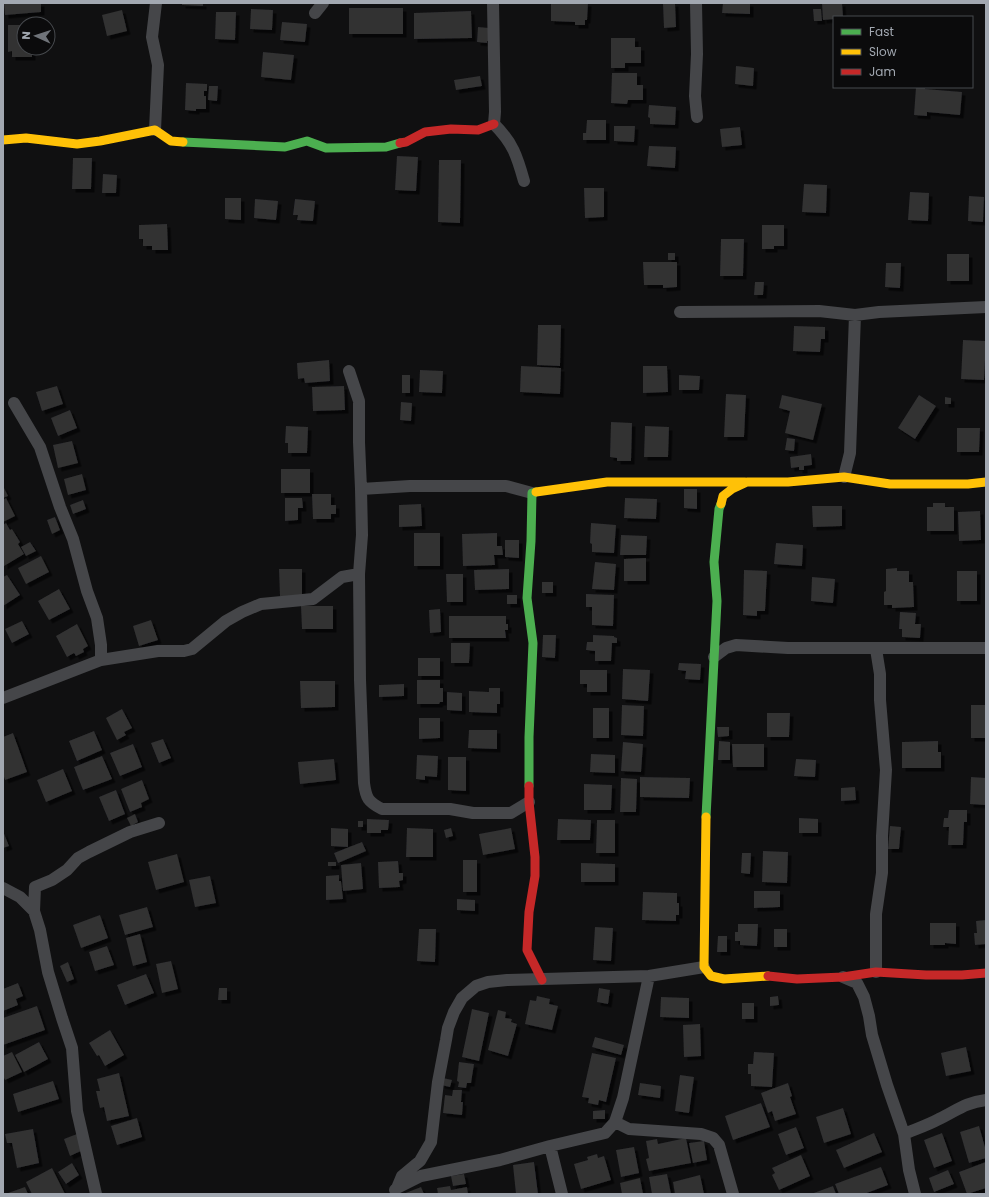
<svg xmlns="http://www.w3.org/2000/svg" width="989" height="1197" font-family="Poppins,sans-serif">
	<style>
		.building { fill: #313133; filter: url(#shadow) }
		.lines { fill: none; stroke-linecap: round; stroke-linejoin: round }
		.street { stroke: #454649; stroke-width: 12 }
		.fast { stroke: #4caf50; stroke-width: 9 }
		.slow { stroke: #ffc107; stroke-width: 9 }
		.jam { stroke: #c62828; stroke-width: 9 }
	</style>
	<defs>
		<filter id="shadow"><feDropShadow dx="3.5" dy="3.5" stdDeviation="0" flood-color="#0009"/></filter>
	</defs>
	<rect width="100%" height="100%" fill="#101011"/>
	<path class="building" d="M4 3H41V12L5 15Z
		M182 3H203V6L182 5Z
		M551 3H588L587 20H585V25H575V22L551 21Z
		M675 3 676 27 664 28 663 4Z
		M723 3H750V14L722 13Z
		M822 3H842L843 17H834V19L823 20Z
		M349 8H403V34H349Z
		M251 9 273 10 272 30 250 29Z
		M813 9H821L822 21H814Z
		M122 10 127 31 107 36 102 15Z
		M471 11 472 38 414 39V13Z
		M216 12H236L235 40 215 39Z
		M282 22 307 24 305 42 280 40Z
		M8 25H24V48H32V57H12V51L8 52Z
		M478 27 489 28 488 41H487V43L477 42Z
		M611 38H635V47H641V63H625V68H611Z
		M263 52 294 55 291 80 261 77Z
		M736 66 754 68 753 86 735 84Z
		M612 73H637V85H643V100H628L627 104 611 103Z
		M480 76 482 86 456 90 454 80Z
		M186 83 207 84V91H204V96H206V109H196V111L185 110Z
		M209 86H218L217 101 208 100Z
		M916 87H925V89L962 92 960 115 927 112V116L914 115Z
		M649 105 676 107 675 125 650 124V118L648 117Z
		M587 120H606V140H583V133H586Z
		M614 126H635L634 142 614 141Z
		M740 127 742 145 722 147 720 129Z
		M649 146 676 147 675 168 647 166Z
		M397 156 418 157 416 191 395 190Z
		M73 158H92L91 189H72Z
		M439 160H461L460 223 438 222Z
		M103 174 117 175 116 193H102Z
		M804 184 827 185 826 213 802 212Z
		M584 188H604V217L585 218Z
		M910 192 929 193 928 221 908 220Z
		M969 196 984 197 983 222 968 221Z
		M225 198H241V220L225 219Z
		M255 199 278 201 276 220 254 218Z
		M295 199 315 201 313 221 297 220 298 215H293Z
		M167 224 168 250H152V246H143V239H139V225Z
		M762 225H784V246H774V249H762Z
		M721 239H744L743 276H720Z
		M668 253H675V260H668Z
		M947 254H969V281H947Z
		M643 262H677V287L663 288V285H644Z
		M886 263H901L900 288 885 287Z
		M755 282H764L763 295H754Z
		M538 325H561L560 366 537 365Z
		M794 326 825 327V339H821L820 352 793 351Z
		M963 340 986 341 984 380 961 379Z
		M329 360 330 381 305 383 304 378 298 379 297 363Z
		M521 366 561 368 560 394 520 392Z
		M643 366H667L668 392 643 393Z
		M420 370 443 371 442 393 419 392Z
		M402 375H410V393H402Z
		M679 375 700 376 699 390H679Z
		M57 386 63 404 42 411 36 392Z
		M344 386 345 410 313 411 312 387Z
		M726 394 746 395 744 437H724Z
		M782 395 822 404 813 440 785 433 790 411 779 408Z
		M919 395 936 406 915 439 898 428Z
		M945 397 951 398V404H945Z
		M401 402 412 403 411 421 400 420Z
		M70 410 77 428 58 436 51 418Z
		M611 422 632 423 631 461H617V458L610 457Z
		M286 426 308 427 307 453H288V443H285Z
		M645 426 669 427 668 457H644Z
		M957 428H980L979 452H957Z
		M787 438 795 439 794 451 785 450Z
		M72 441 78 463 58 468 53 445Z
		M811 454 812 465 804 466V470H799V467L791 468 790 457Z
		M281 469H310V493H281Z
		M82 474 86 490 68 495 64 479Z
		M3 486 8 496 3 498Z
		M684 489H697V509L684 508Z
		M312 494H331V505H336V514H331V519H313Z
		M6 498 15 516 3 522V500Z
		M285 498H302L303 508H298V520L285 521Z
		M625 498 657 499 656 519 624 518Z
		M83 500 86 509 73 514 70 505Z
		M933 503H945V507H954V531H927V507H933Z
		M421 504 422 526 399 527V505Z
		M812 506H842V526L813 527Z
		M980 511 981 540 959 541 958 512Z
		M55 517 60 530 52 534 47 520Z
		M6 523 10 530 12 529 20 542 18 544 24 554 4 566 3 525Z
		M591 523 616 525 614 553 592 552V544L590 543Z
		M414 533H440V566H414Z
		M497 533V546H502L503 555H494L495 565 463 566 462 534Z
		M621 535 647 536 646 555H620Z
		M505 540H519V558L505 557Z
		M30 542 36 551 26 556 21 547Z
		M776 543 803 545 802 566 774 564Z
		M41 556 49 572 26 584 18 568Z
		M646 558V581H624V559Z
		M595 562 616 564 614 590 592 589Z
		M897 568V571H909V582H913L914 607 892 608V605H884V592L886 591V569Z
		M279 569H302V596H280Z
		M509 569V589L475 590 474 570Z
		M744 570 767 571 765 611H757V616L743 615Z
		M957 571H977V601H957Z
		M446 574H463V602H447Z
		M7 575 20 595 3 606V577Z
		M812 577 835 579 833 603 811 601Z
		M542 582H553V593H542Z
		M59 589 70 609 49 620 38 601Z
		M586 594 614 595 613 626 592 625V607H586Z
		M507 595H517V604H507Z
		M301 606H333V629H302Z
		M440 609 441 632 430 633 429 610Z
		M900 612 916 613 915 624H921L920 638 902 637V629H899Z
		M449 616H506V624H508V630H505L506 638H449Z
		M151 620 158 640 139 646 133 626Z
		M22 621 29 634 12 643 5 629Z
		M77 624 88 646 83 649 84 652 76 656 74 653 67 657 56 636Z
		M543 635H556L555 658 542 657Z
		M593 635 614 636V637L617 638V643H612L611 661H595V651L586 650 587 642H593Z
		M451 643H470L469 663H451Z
		M418 658H440V676H418Z
		M679 663 701 664 700 680 685 679 686 671 678 670Z
		M623 669 650 670 648 701 622 699Z
		M580 670H607V692H587V684H580Z
		M417 680H440V688H443V702H440L439 704H417Z
		M300 681H335V707L301 708Z
		M404 684V696L379 697V685Z
		M489 688H500V704H497V713L469 712V691L489 692Z
		M447 692 462 693V711L447 710Z
		M622 705 644 706 643 736 621 735Z
		M971 705H986V738H971Z
		M593 708H609V738H593Z
		M122 709 132 728 124 732 126 735 117 740 106 718Z
		M767 713H790L789 737H767Z
		M419 718H440V738L419 739Z
		M717 727H729V736L718 737Z
		M469 730H497V749L468 748Z
		M94 731 102 750 77 761 69 741Z
		M13 733 27 772 5 780 3 774V737Z
		M163 739 171 758 159 763 151 743Z
		M719 741 730 742V760H718Z
		M938 741V752H941V768H902V742Z
		M623 742 643 744 641 772 621 771Z
		M133 744 142 767 120 776 110 753Z
		M732 744H764V767H733Z
		M591 754 615 755V773L590 772Z
		M417 755 438 756 437 777 425 776V780L416 779Z
		M102 756 112 779 83 790 74 767Z
		M448 757H466V791L448 790Z
		M334 759 336 780 300 784 298 762Z
		M796 759 816 760 815 777 794 776Z
		M63 769 72 791 46 802 37 780Z
		M640 777 690 778 689 798 640 797Z
		M971 777 986 778V805L970 804Z
		M621 778 637 779 636 812H620Z
		M142 780 149 799 141 803 142 807 130 812 121 789Z
		M584 784 612 785 611 810H584Z
		M855 787 856 800 841 801V788Z
		M116 790 125 814 109 821 99 797Z
		M949 810H967V822H964L963 845H948L949 827H943L944 818H948Z
		M135 814 138 822 131 826 127 818Z
		M799 818 818 819V833H799Z
		M367 819 389 820 388 830H381V833H367Z
		M558 819 591 820 590 840H557Z
		M597 820H615V853H596Z
		M358 821H363V827H358Z
		M890 826 901 827 899 849H888Z
		M331 828 348 829V847L331 846Z
		M407 828 433 829V857H406Z
		M451 828 453 836 446 838 444 830Z
		M511 828 515 849 483 855 479 834Z
		M3 831 9 846 3 848Z
		M362 842 366 851 338 863 334 853Z
		M763 851 788 852 787 883 762 882Z
		M742 853H751L750 874 741 873Z
		M177 854 184 882 156 890 148 862Z
		M463 860H477V892H463Z
		M398 861 399 873H403V880L399 881 400 887 379 888 378 862Z
		M328 862H336V866H328Z
		M361 863 363 889 343 891 341 865Z
		M581 863 615 864V882H581Z
		M339 875V881H341L343 899 326 900V876Z
		M210 876 216 903 195 907 189 880Z
		M754 891H780V907L754 908Z
		M643 892 677 893V903H679V915H676V921L642 920Z
		M457 899 475 900V911L457 910Z
		M147 907 153 927 125 935 119 915Z
		M100 915 108 938 81 948 73 925Z
		M986 920V944L975 945 974 933H977L976 921Z
		M930 923H956V944L945 943V945H930Z
		M738 924H758L757 946 740 945V941H735V932H738Z
		M595 927 613 928 611 961 593 960Z
		M419 929H436L435 962 417 961Z
		M774 929H787V947H774Z
		M140 934 147 962 133 966 126 938Z
		M718 936H727V952H717Z
		M107 946 114 965 95 971 89 952Z
		M171 961 178 989 162 993 156 964Z
		M68 962 74 979 67 982 60 966Z
		M146 974 154 993 125 1005 117 985Z
		M18 983 23 996 16 999 18 1005 3 1011V989Z
		M219 988H227V1000H218Z
		M599 988 610 990 608 1004 597 1002Z
		M537 996 550 999 549 1004 558 1006 552 1030 525 1024 530 1000 536 1001Z
		M778 996 779 1005 770 1006V997Z
		M661 997 689 998V1018L660 1017Z
		M742 1003H754V1019H742Z
		M37 1006 45 1030 3 1045V1018Z
		M472 1009 489 1013 479 1061 462 1057Z
		M498 1010 506 1012 505 1018 512 1019 511 1022 517 1024 508 1056 488 1050Z
		M700 1024 701 1056 684 1057 683 1025Z
		M110 1030 124 1055 105 1066 99 1055 97 1056 89 1043Z
		M595 1037 624 1045 621 1055 592 1047Z
		M39 1042 48 1059 24 1072 15 1055Z
		M966 1047 971 1071 946 1076 941 1053Z
		M12 1052 22 1072 5 1080 3 1076V1056Z
		M754 1052 774 1053 772 1087 751 1086V1074H748V1064H753Z
		M592 1053 616 1058 606 1102 599 1100 598 1105 588 1103 589 1098 582 1097Z
		M459 1062 474 1064 471 1083H467L466 1088 458 1087 459 1082 457 1081Z
		M119 1073 129 1116 107 1121 104 1107 100 1108 96 1091H100L97 1079Z
		M680 1075 694 1077 689 1113 675 1111Z
		M443 1078 452 1080 450 1087 441 1085Z
		M53 1081 59 1099 18 1112 13 1094Z
		M640 1083 661 1086 660 1098 638 1095Z
		M788 1083 792 1096 790 1097 796 1114 775 1121 772 1111 768 1113 761 1093Z
		M453 1090H462L461 1102H463L462 1115 443 1113 445 1095 452 1096Z
		M761 1103 770 1127 733 1140 725 1116Z
		M843 1108 851 1134 824 1143 816 1117Z
		M605 1110V1119H593V1111Z
		M137 1118 142 1137 117 1145 111 1126Z
		M979 1126 986 1151V1158L969 1163 960 1132Z
		M796 1127 804 1148 786 1155 778 1134Z
		M33 1129 39 1163 17 1168 12 1143H7L5 1134Z
		M874 1133 882 1152 844 1168 836 1150Z
		M942 1133 952 1161 934 1168 924 1140Z
		M77 1134 83 1150 70 1156 64 1139Z
		M686 1138 691 1163 649 1171 646 1159 649 1158 646 1141 657 1139 658 1144Z
		M704 1141 707 1160 693 1163 689 1143Z
		M634 1147 639 1173 621 1177 616 1150Z
		M597 1154 598 1158 604 1156 611 1180 581 1189 574 1164 588 1160 587 1157Z
		M801 1155 810 1176 779 1190 772 1175 775 1173 772 1168Z
		M534 1162 538 1194H516L513 1165Z
		M986 1162V1188L967 1194 959 1172Z
		M72 1163 79 1175 66 1184 58 1172Z
		M881 1167 888 1185 864 1194H839L835 1184Z
		M52 1168 65 1194H32L26 1182Z
		M948 1170 954 1184 934 1192 929 1178Z
		M464 1174 466 1184 453 1186 451 1176Z
		M667 1174 671 1194H652L649 1177Z
		M700 1175 704 1194H675L673 1182Z
		M640 1178 643 1194H622L620 1183Z
		M450 1186 451 1190 467 1187 468 1194H438L437 1188Z
		M833 1186 836 1194H811Z
		M25 1187 28 1194H8V1193Z
		M421 1187 424 1194H403Z"/>
	<g class="lines">
		<path class="street" d="M493 3 495 112 494 124C513 143 517 156 524 181
			M696 3 697 54 695 96 697 117
			M315 13 323 3
			M155 130 158 65 152 37 156 3
			M680 312 819 311 855 315 879 312 986 307
			M349 371 359 401V442L361 489 410 486H506L532 493
			M14 403 40 447 60 507 73 539 87 591 97 618 101 645V660
			M844 477 850 453 855 315
			M361 489 362 535 359 574 360 680 364 783C366 798 368 802 382 809H450L473 813H511L529 802
			M714 657 726 648 736 645 788 648H986
			M3 698 101 660 158 651H184L192 649 226 621 242 612 261 604 313 599 342 577 359 574
			M3 888 20 897 34 911 40 930 48 972 62 1018 72 1048 77 1111 96 1194
			M34 911 35 887 52 880 67 870 78 858 89 852 130 832 159 823
			M876 972V914L882 873V836L886 770 880 700V674L876 649
			M843 977 857 983 864 997 869 1016 872 1035 887 1085 904 1134 909 1170 915 1194
			M615 1122 629 1129 701 1134 713 1138 719 1145 733 1194
			M904 1134C916 1129 928 1125 939 1119 958 1110 964 1103 986 1100
			M550 1146 562 1194
			M397 1188 402 1176 420 1161 431 1142 438 1082 446 1040 448 1028 454 1012 462 998 476 986 488 982 507 980 649 976 704 967
			M395 1190 397 1188 421 1176 500 1160 550 1146 605 1133 615 1122 623 1098 649 976"/>
		<path class="fast" d="M183 142 285 147 307 141 326 148 386 147 400 143
			M529 786V737L533 643 527 598 531 541 532 493 536 492
			M706 817 717 601 714 562 719 509 721 504"/>
		<path class="slow" d="M3 140 26 138 77 144 100 141 155 130 171 141 183 142
			M536 492 607 482H745
			M721 504 723 496 732 489 747 482H788L844 477 890 484H968L986 482
			M706 817 704 967 711 976 724 979 768 976"/>
		<path class="jam" d="M400 143 406 142 425 132 451 129 478 130 494 124
			M529 786V802L535 857V876L529 912 527 950 542 980
			M768 976 797 979 843 977 876 972 926 975H962L986 973"/>
	</g>
	<rect width="989" height="1197" fill="none" stroke="#a2a8b1" stroke-width="8"/>
	<rect x="833" y="16" width="140" height="72" fill="#0b0b0c" stroke="#474a4e"/>
	<rect x="841" y="29" width="20" height="6" fill="#4caf50" stroke="#474a4e"/>
	<text x="869" y="36" font-size="12" fill="#a2a8b1">Fast</text>
	<rect x="841" y="49" width="20" height="6" fill="#ffc107" stroke="#474a4e"/>
	<text x="869" y="56" font-size="12" fill="#a2a8b1">Slow</text>
	<rect x="841" y="69" width="20" height="6" fill="#c62828" stroke="#474a4e"/>
	<text x="869" y="76" font-size="12" fill="#a2a8b1">Jam</text>
	<g transform="translate(36 36) rotate(273)"><circle r="19" fill="#0b0b0c" stroke="#474a4e"/>
	<path d="M0-3L7 15L0 10L-7 15Z" fill="#6f7379"/>
	<text y="-6" font-size="11" font-weight="bold" text-anchor="middle" fill="#a2a8b1">N</text>
	</g>
</svg>
